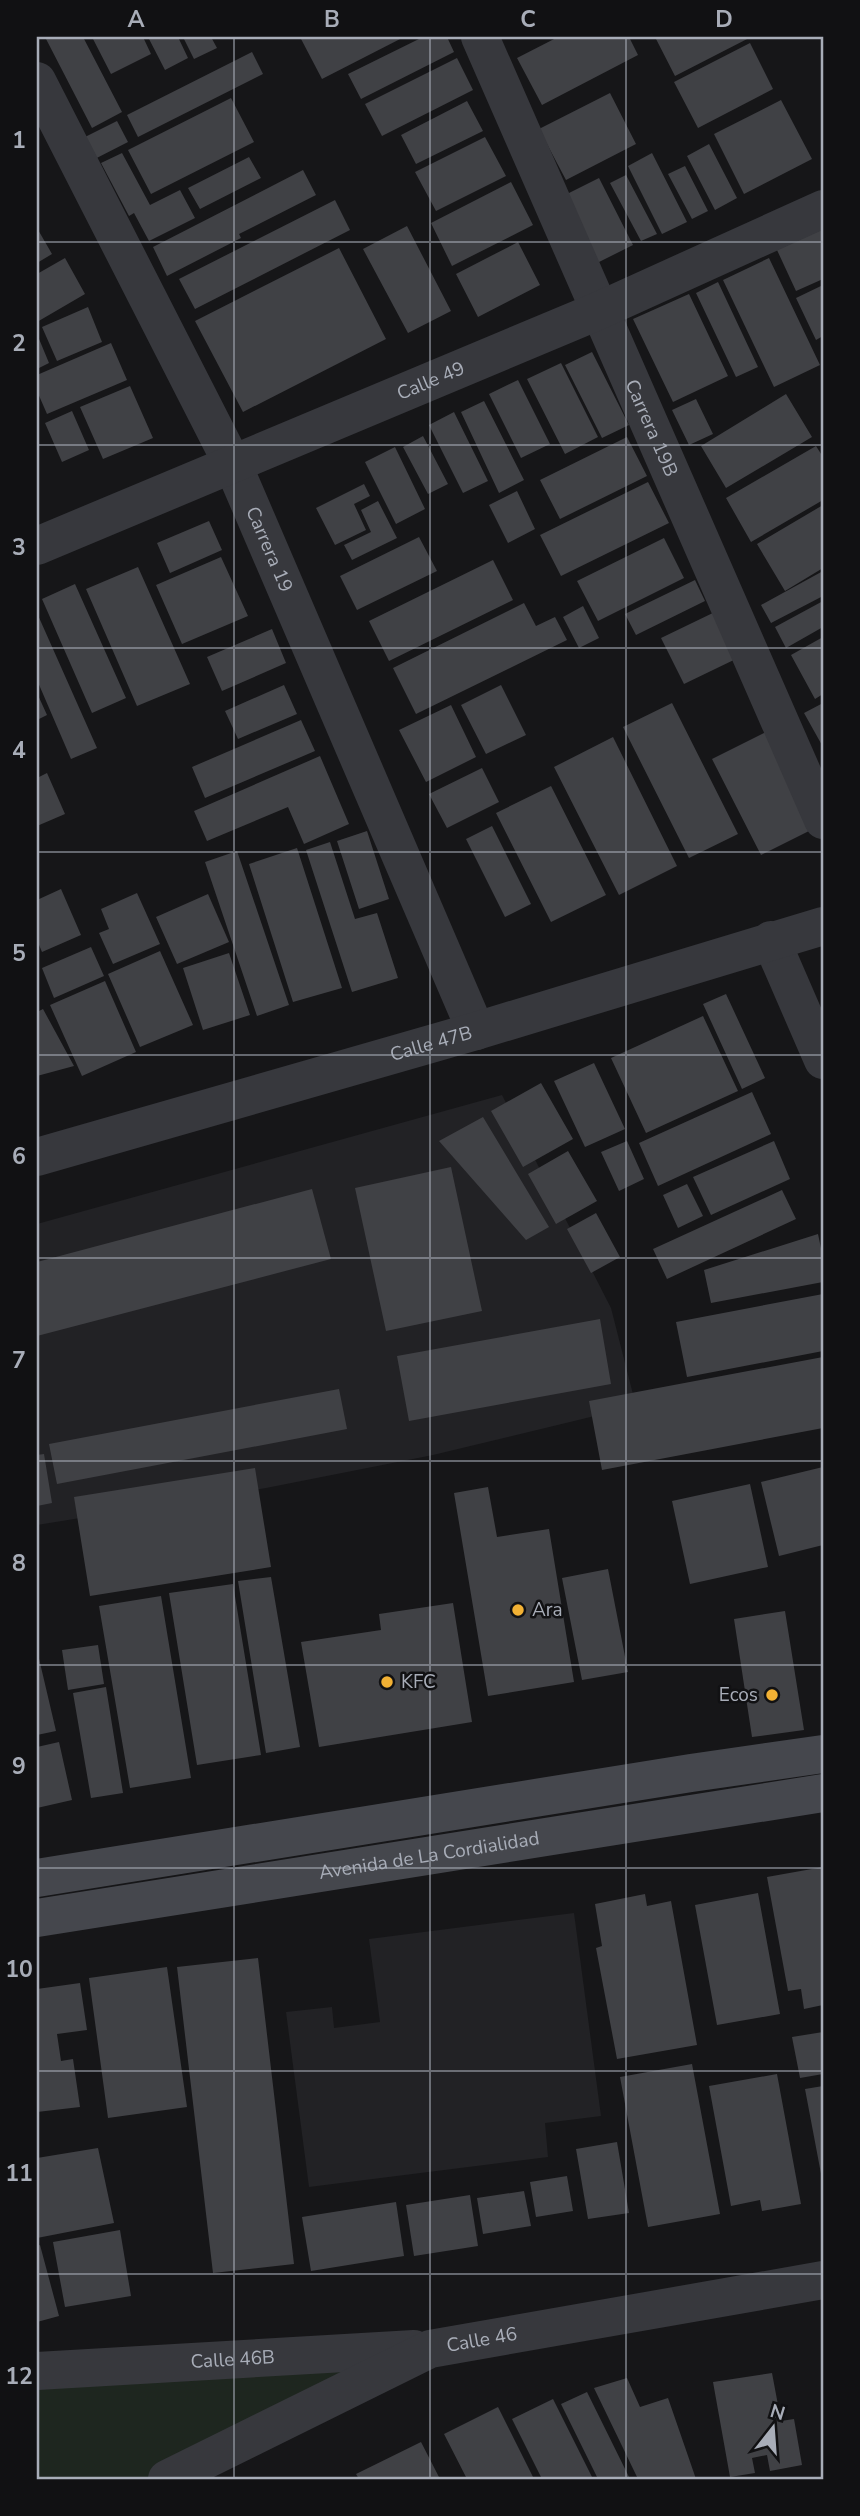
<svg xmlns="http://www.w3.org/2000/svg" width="860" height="2516" font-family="'Nunito Sans',sans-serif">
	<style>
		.built { fill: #222225 }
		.green { fill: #1e261f }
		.building { fill: #404145 }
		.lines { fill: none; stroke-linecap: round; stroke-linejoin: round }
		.minor { stroke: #37383d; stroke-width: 38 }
		.secondary { stroke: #45474d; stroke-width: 38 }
		.grid { fill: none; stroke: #a8adb8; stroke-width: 2; stroke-opacity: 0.55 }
		.poi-dot { fill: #f2b134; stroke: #111113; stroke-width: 2.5 }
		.labels { text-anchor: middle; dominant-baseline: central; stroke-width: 5; stroke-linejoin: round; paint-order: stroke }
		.street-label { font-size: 19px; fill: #a8adb8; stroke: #111113 }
		.poi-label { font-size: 19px; fill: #a8adb8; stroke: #111113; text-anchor: start }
		.neatline { fill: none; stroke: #a8adb8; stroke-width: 2.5 }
		.grid-label { font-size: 23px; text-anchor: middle; font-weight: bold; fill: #a8adb8 }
	</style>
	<rect width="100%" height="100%" fill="#161618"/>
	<path class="built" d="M502 1095 611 1308 636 1406 433 1455 266 1488 37 1525V1224Z
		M574 1913 601 2116 545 2123 548 2157 309 2187 286 2012 332 2007 334 2028 380 2022 369 1939Z"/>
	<path class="green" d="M397 2359 149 2479H37V2381Z"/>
	<path class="building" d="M45 37H83L122 112 92 128Z
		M92 37H143L151 54 111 74Z
		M148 37H178L188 58 165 70Z
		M183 37H211L217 48 194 59Z
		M300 37H404L322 79Z
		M423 37H447L454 52 361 99 348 74Z
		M558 37H629L638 55 542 105 517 58Z
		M655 37H751L675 76Z
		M750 43 773 89 698 128 674 82Z
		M252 52 263 74 138 137 127 115Z
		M457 58 473 90 382 136 365 104Z
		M610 93 636 144 566 180 539 129Z
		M231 98 254 142 151 194 128 150Z
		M781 100 812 159 744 194 714 134Z
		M467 101 483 131 416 164 401 135Z
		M117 121 128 142 85 164 75 142Z
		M485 137 506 176 436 211 415 172Z
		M709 144 737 198 715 210 687 156Z
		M122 153 150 205 180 190 195 218 149 241 134 213 129 216 101 163Z
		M652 153 687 222 662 234 628 166Z
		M249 157 261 178 200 209 188 188Z
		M685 166 708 211 692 219 668 174Z
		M303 170 316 195 239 234 241 238 167 276 153 247Z
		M626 175 657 234 641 241 610 183Z
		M599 178 633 245 595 264 561 197Z
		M511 182 533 225 452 266 431 223Z
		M335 200 350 230 195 309 179 279Z
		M407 226 451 311 408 333 363 249Z
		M37 228 52 254 37 263Z
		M823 229V279L796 291 777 250Z
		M518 242 540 285 478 317 456 274Z
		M339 248 386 339 243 412 195 321Z
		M65 258 85 294 37 322V274Z
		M769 258 820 365 774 387 723 280Z
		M718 282 758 367 736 377 696 293Z
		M823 285V336L816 340 796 298Z
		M689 294 728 376 673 402 633 319Z
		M88 307 102 342 57 361 42 327Z
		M37 334 49 363 37 369Z
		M111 343 127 380 47 414 37 391V375Z
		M592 352 629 425 602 438 565 365Z
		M561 363 598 437 565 454 527 379Z
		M518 380 550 444 521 458 489 394Z
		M130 386 153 438 103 459 80 407Z
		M786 394 812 437 726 488 701 446Z
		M696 399 713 434 689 445 672 410Z
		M484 401 524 480 499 493 461 412Z
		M72 411 89 450 62 462 45 423Z
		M454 412 488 481 463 493 429 425Z
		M423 436 448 484 428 494 403 447Z
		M627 437 647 476 560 519 540 480Z
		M816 446 823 457V500L751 542 726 498Z
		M395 447 425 509 396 524 365 462Z
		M648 482 669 523 561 576 540 535Z
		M364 484 370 496 354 504 366 530 335 545 316 508Z
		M517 491 535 529 508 543 489 505Z
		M378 501 397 538 352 560 344 545 371 532 361 510Z
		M823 505V568L785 591 757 544Z
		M209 521 222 550 170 573 157 543Z
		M419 537 437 571 357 610 340 576Z
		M664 538 684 578 598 621 577 581Z
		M221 557 248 616 182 644 156 585Z
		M493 560 513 600 389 661 369 621Z
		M138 567 190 684 137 706 86 589Z
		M823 571V596L771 623 761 605Z
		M695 580 705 601 636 635 625 614Z
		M75 584 126 698 92 713 42 599Z
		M823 601V627L786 648 775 627Z
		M524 603 536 626 555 617 567 640 416 714 393 668Z
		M583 606 599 638 579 648 563 617Z
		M719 610 742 656 684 684 661 638Z
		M37 613 97 748 71 759 37 680Z
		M272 629 286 663 222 691 207 657Z
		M823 637V694L815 699 791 655Z
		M284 685 297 714 238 739 225 711Z
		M501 685 526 735 486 754 461 705Z
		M37 693 47 715 37 720Z
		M672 703 738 834 689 858 623 727Z
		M823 703V747L804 713Z
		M451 705 476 757 426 782 399 730Z
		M301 720 315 751 205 798 192 767Z
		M770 730 819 826 761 855 712 759Z
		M613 737 677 866 619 895 554 767Z
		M320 756 349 824 304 844 288 807 207 841 194 811Z
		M482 768 499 802 447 828 429 794Z
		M47 773 65 814 37 826V778Z
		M551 786 606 895 551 922 496 813Z
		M492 826 531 904 505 917 466 839Z
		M367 831 389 899 359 909 337 841Z
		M330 842 355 919 377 913 398 978 352 992 306 850Z
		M297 848 342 988 293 1002 249 864Z
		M237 851 289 1005 257 1016 205 862Z
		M61 889 81 935 42 952 37 940V900Z
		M137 893 160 944 113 964 99 933 109 929 101 909Z
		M208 894 229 942 177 964 156 917Z
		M91 947 104 976 54 998 42 968Z
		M160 951 193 1025 140 1047 108 974Z
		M229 953 250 1015 203 1030 183 968Z
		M105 981 136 1052 82 1076 50 1005Z
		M726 994 765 1078 742 1089 703 1004Z
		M43 1009 74 1066 37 1076V1012Z
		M703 1016 738 1091 646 1133 611 1058Z
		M594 1063 625 1129 585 1147 554 1081Z
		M541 1083 573 1139 523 1167 491 1111Z
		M752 1092 771 1134 658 1186 639 1143Z
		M483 1117 549 1227 526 1240 439 1141Z
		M627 1141 644 1179 619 1191 601 1152Z
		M774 1141 790 1179 711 1215 693 1177Z
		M568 1151 597 1201 556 1224 528 1174Z
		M451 1167 482 1311 386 1331 355 1188Z
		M687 1184 703 1216 678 1228 663 1195Z
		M312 1189 331 1259 37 1336V1262Z
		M782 1190 796 1219 667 1279 653 1249Z
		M596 1213 620 1257 591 1273 567 1229Z
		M818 1234 823 1258V1282L711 1303 704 1270Z
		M823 1294V1351L687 1377 676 1322Z
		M600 1319 611 1384 409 1421 397 1356Z
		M823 1357V1428L602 1470 589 1401Z
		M339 1389 347 1429 57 1484 49 1444Z
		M44 1454 52 1503 37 1506V1455Z
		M823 1467V1545L779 1556 761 1482Z
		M255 1468 271 1567 90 1596 74 1497Z
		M750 1484 768 1567 690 1584 672 1501Z
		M488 1487 497 1537 549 1529 574 1682 488 1696 454 1493Z
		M608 1569 628 1672 582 1680 562 1578Z
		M271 1577 300 1747 266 1753 238 1581Z
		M233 1584 261 1755 197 1765 169 1593Z
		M161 1596 191 1778 130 1788 99 1606Z
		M453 1603 472 1722 319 1747 301 1642 381 1630 379 1614Z
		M785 1611 804 1730 752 1737 734 1619Z
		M98 1645 104 1684 68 1690 62 1650Z
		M37 1650 56 1731 37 1735Z
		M106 1687 123 1793 91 1798 73 1693Z
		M59 1742 72 1800 37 1808V1747Z
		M823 1867V2005L804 2009 801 1989 788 1991 767 1877Z
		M758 1893 780 2014 717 2025 695 1905Z
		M645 1894 647 1906 671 1901 697 2045 617 2059 596 1948 602 1946 595 1904Z
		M258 1958 294 2264 213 2273 177 1967Z
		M167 1967 187 2107 108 2118 89 1978Z
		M80 1983 87 2030 57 2034 61 2061 73 2059 80 2107 37 2112V1989Z
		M823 2032V2074L800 2078 792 2037Z
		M692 2064 720 2214 648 2227 620 2077Z
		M777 2074 801 2204 762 2211 760 2200 731 2206 709 2086Z
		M823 2086V2179H822L805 2089Z
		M617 2142 629 2213 588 2219 576 2149Z
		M98 2148 114 2223 37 2238V2158Z
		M567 2176 573 2211 536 2217 530 2182Z
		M524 2191 531 2226 483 2234 477 2198Z
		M470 2195 478 2246 414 2256 406 2205Z
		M396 2202 404 2256 311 2271 302 2217Z
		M120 2230 131 2296 65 2307 53 2242Z
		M40 2245 59 2316 37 2322V2246Z
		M772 2373 781 2421 794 2419 802 2465 770 2471 767 2455 752 2458 755 2473 730 2477 713 2382Z
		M627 2378 640 2407 668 2398 696 2479H638L594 2388Z
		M587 2392 630 2479H598L561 2404Z
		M553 2399 593 2479H542L512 2419Z
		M498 2407 534 2479H467L444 2434Z
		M421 2442 440 2479H359L356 2474Z"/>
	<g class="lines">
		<g class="minor">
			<path id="s1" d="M480 37 823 820"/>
			<path id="s2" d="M37 81 233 465 476 1031"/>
			<path id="s3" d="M37 546 598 311 823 209"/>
			<path d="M771 940 823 1060"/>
			<path id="s4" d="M37 1157 476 1031 823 926"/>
			<path id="s5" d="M37 2371 414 2349"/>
			<path id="s6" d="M167 2479 430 2349 823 2280"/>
		</g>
		<g class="secondary">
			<path d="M37 1878 691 1773 823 1754"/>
			<path id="s7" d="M37 1918 823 1793"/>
		</g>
	</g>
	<path class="grid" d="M234 37V2479M430 37V2479M626 37V2479M37 242H823M37 445H823M37 648H823M37 852H823M37 1055H823M37 1258H823M37 1461H823M37 1665H823M37 1868H823M37 2071H823M37 2274H823"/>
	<g class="poi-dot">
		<circle cx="518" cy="1610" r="7"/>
		<circle cx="387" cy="1682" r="7"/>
		<circle cx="772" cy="1695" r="7"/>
	</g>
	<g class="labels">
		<g class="street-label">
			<text stroke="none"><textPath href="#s3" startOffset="427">Calle 49</textPath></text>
			<text stroke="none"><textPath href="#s1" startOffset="427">Carrera 19B</textPath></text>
			<text stroke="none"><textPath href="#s2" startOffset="523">Carrera 19</textPath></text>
			<text stroke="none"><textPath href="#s4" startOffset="410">Calle 47B</textPath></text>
			<text stroke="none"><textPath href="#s7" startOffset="397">Avenida de La Cordialidad</textPath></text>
			<text stroke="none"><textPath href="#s6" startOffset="346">Calle 46</textPath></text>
			<text stroke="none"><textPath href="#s5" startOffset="196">Calle 46B</textPath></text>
		</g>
		<g class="poi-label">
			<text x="532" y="1610">Ara</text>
			<text x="401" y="1682">KFC</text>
			<text x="758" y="1695" text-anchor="end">Ecos</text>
		</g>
	</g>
	<rect width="860" height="2516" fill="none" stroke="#111113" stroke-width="77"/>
	<g transform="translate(773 2428) rotate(17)" stroke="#111113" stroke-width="5" paint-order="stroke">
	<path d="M0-5L12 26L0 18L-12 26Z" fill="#a8adb8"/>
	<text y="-10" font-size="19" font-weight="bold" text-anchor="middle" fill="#a8adb8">N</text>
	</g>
	<rect x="38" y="38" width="784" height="2440" class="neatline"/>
	<g class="grid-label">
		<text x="136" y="27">A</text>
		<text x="332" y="27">B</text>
		<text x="528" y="27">C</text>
		<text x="724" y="27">D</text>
		<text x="19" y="148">1</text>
		<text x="19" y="351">2</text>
		<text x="19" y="555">3</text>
		<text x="19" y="758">4</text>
		<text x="19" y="961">5</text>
		<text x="19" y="1164">6</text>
		<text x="19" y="1368">7</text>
		<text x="19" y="1571">8</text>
		<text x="19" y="1774">9</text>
		<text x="19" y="1977">10</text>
		<text x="19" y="2181">11</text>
		<text x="19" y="2384">12</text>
	</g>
</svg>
